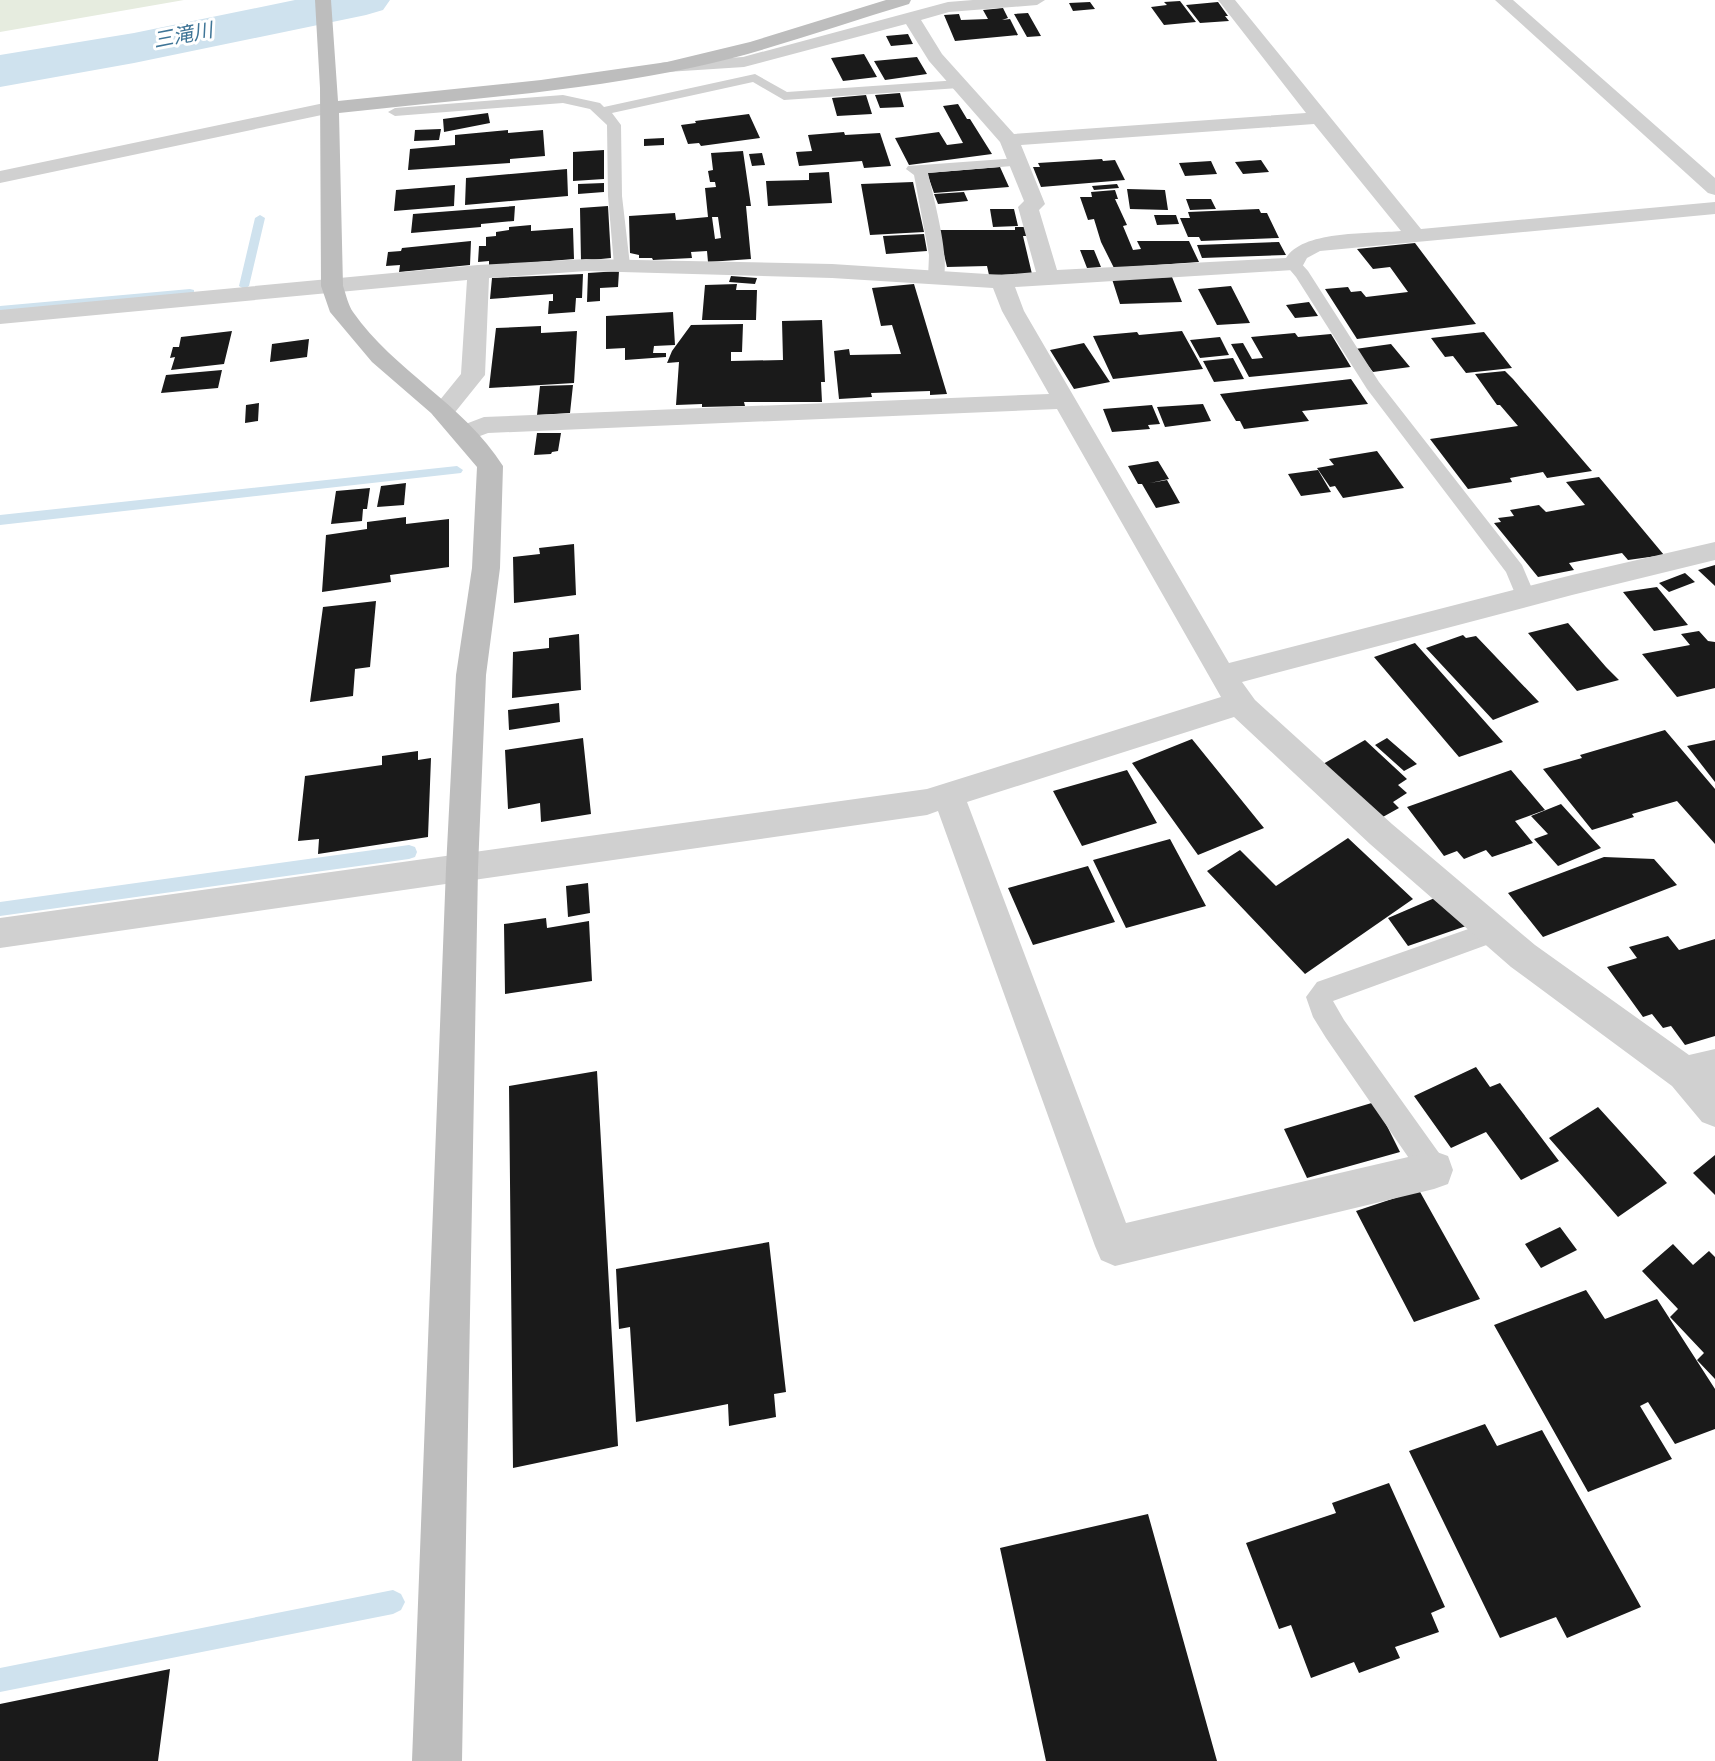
<svg xmlns="http://www.w3.org/2000/svg" width="1715" height="1761" font-family="'Sofia Sans Condensed','Noto Sans JP',sans-serif">
	<style>
		.green { fill: #e6ecdf }
		.lines { fill: none; stroke-linecap: round; stroke-linejoin: round }
		.stream { fill: #cfe2ee; fill-rule: evenodd }
		.river { fill: #cfe2ee; fill-rule: evenodd }
		.building { fill: #1a1a1a; fill-rule: evenodd }
		.lane { fill: #d0d0d0; fill-rule: evenodd }
		.street { fill: #d0d0d0; fill-rule: evenodd }
		.secondary { fill: #bdbdbd; fill-rule: evenodd }
		.labels { text-anchor: middle; dominant-baseline: central; stroke-width: 6; stroke-linejoin: round; paint-order: stroke }
		.far-water-label { font-size: 20px; font-style: italic; fill: #3f7597; stroke: #fff }
	</style>
	<rect width="100%" height="100%" fill="#fff"/>
	<path class="green" d="M0 0H184L0 32Z"/>
	<g class="lines">
		<path class="stream" d="M260 215 265 218 249 286 244 289 239 286 255 218Z
			M190 289 194 290V294L0 312V306Z
			M457 466 463 470 461 473 0 525V515Z
			M409 845 415 847 417 852 415 857 409 859 0 916V902Z
			M393 1590 401 1594 405 1602 401 1610 393 1614 0 1692V1668Z"/>
		<path class="river" d="M295 0H390L383 10 366 15 134 63 0 87V55L134 33Z"/>
	</g>
	<path class="building" d="M1180 1 1196 22 1164 25 1151 7 1167 5 1164 2Z
		M1090 2 1095 9 1073 11 1069 3Z
		M1218 2 1228 16H1225L1229 21 1200 23 1186 5Z
		M1003 8 1008 18 1002 20 1010 19 1018 35 955 41 944 15 959 14 961 20 988 19 983 10Z
		M1028 13 1041 36 1027 37 1014 14Z
		M908 34 913 44 891 46 886 36Z
		M864 54 877 77 843 81 831 58Z
		M917 57 927 74 885 80 874 61Z
		M900 93 904 107 880 108 875 95Z
		M866 95 872 114 837 116 832 98Z
		M958 104 967 119H970L992 154 909 165 895 138 939 132 947 145 963 143 943 106Z
		M488 113 490 123 444 132 443 119Z
		M749 114 760 138 701 146 699 143 688 144 681 125 696 123 695 121Z
		M441 129 439 140 414 141 415 130Z
		M508 130V133L543 130 545 156 510 159V163L408 170 410 149 455 145V135Z
		M844 132 845 135 880 133 891 166 864 168 862 161 799 166 796 152 812 151 808 135Z
		M664 138V145L644 146V139Z
		M604 150V179L573 181V152Z
		M743 151 751 206H746L751 259 708 262 707 251 691 252 692 258 653 260 652 258H639V255L630 253 629 216 675 213 676 220 708 217 705 188 716 187 715 182H710L708 171 713 170 711 153ZM712 217H718L721 238 715 239Z
		M762 153 765 165 752 166 749 154Z
		M1102 159 1103 161 1115 160 1125 180 1041 187 1033 167H1040L1038 163Z
		M1261 160 1269 172 1243 174 1235 162Z
		M1211 161 1217 174 1185 176 1179 163Z
		M1000 167 1009 187 934 193 927 173Z
		M567 169 568 196 465 205 466 178Z
		M829 172 832 203 768 206 766 181 809 180V173Z
		M913 182 924 232 870 235 861 184Z
		M604 183V192L578 194V184Z
		M1117 184 1119 188 1094 190 1092 186Z
		M455 185 454 206 394 211 396 190Z
		M1127 189 1165 190 1168 210 1130 209Z
		M1115 190 1118 199H1115L1127 225 1123 226 1133 250 1141 249 1137 241H1189L1199 262 1114 268 1101 242 1094 219 1088 220 1080 197H1092L1091 192Z
		M964 192 968 201 938 204 934 194Z
		M1186 199H1211L1216 209 1190 210Z
		M515 206 514 221 481 224V227L411 233 413 214Z
		M608 206 611 258 581 261 580 208Z
		M990 209H1014L1018 226 993 227Z
		M1259 209 1261 213H1267L1279 238 1201 241 1199 237H1188L1180 218H1190L1188 212Z
		M1154 215H1176L1179 224 1157 225Z
		M531 225V231L573 228 574 259 489 266V261L478 262 479 246H486V237L496 236V232L509 230V227Z
		M1015 227H1025L1027 236H1023L1032 274 989 275 987 266 947 267 938 230H1015Z
		M924 234 927 251 886 254 883 236Z
		M471 241 470 265 399 272 400 265 386 266 388 252 401 251 402 248Z
		M1279 242 1286 255 1202 258 1197 245Z
		M1415 243 1476 324 1357 339 1325 289 1348 287 1351 292 1361 291 1366 297 1408 292 1390 267 1373 269 1357 249Z
		M1080 250H1094L1101 267 1087 268Z
		M619 271 618 287 600 288V301L587 302 588 273Z
		M583 274 582 298H576L575 312 548 314 549 301H553V294L490 299 492 278Z
		M731 276 757 278 755 284 729 282Z
		M1172 277 1182 302 1120 304 1112 279Z
		M737 284 736 290H757L756 320H702L705 285Z
		M914 284 947 394 930 395V391L871 393 872 397 839 399 834 351 849 349 850 355 901 354 892 325 881 326 872 288Z
		M1231 286 1250 323 1217 325 1198 289Z
		M1309 302 1318 316 1295 318 1286 305Z
		M673 312 675 345 654 346 653 353H666V357L625 360V348L606 349V316Z
		M822 320 825 382H821L822 402H744L745 406 702 407V404L676 405 679 362 667 363 672 351 691 325 743 324 742 352H731V361L783 360 782 321Z
		M541 326V333L577 331 574 383 489 388 496 328Z
		M232 331 224 364 171 370 175 357 170 358 173 347H179L181 337Z
		M1182 331 1203 369 1113 379 1093 336 1137 332 1139 335Z
		M1484 332 1512 368 1466 373 1453 356 1445 357 1431 338Z
		M1295 333 1298 337 1331 334 1351 367 1249 377 1231 344 1243 343 1252 359 1263 358 1251 337Z
		M1220 337 1229 355 1200 358 1190 340Z
		M309 339 307 357 270 362 272 344Z
		M1084 343 1110 382 1074 389 1050 350Z
		M1391 344 1410 367 1373 372 1355 349Z
		M1233 358 1244 379 1214 382 1203 361Z
		M222 370 218 388 161 393 166 375Z
		M1505 371 1513 379 1592 471 1547 478 1543 472 1510 478 1512 482 1468 489 1430 439 1518 426 1500 405H1497L1475 374Z
		M1351 379 1368 404 1302 411 1309 421 1244 429 1240 421H1236L1220 394Z
		M573 385 570 413 537 415 540 386Z
		M259 403 258 421 245 423 246 405Z
		M1203 404 1211 421 1165 427 1157 407Z
		M1152 405 1160 424 1148 425 1150 429 1112 432 1103 409Z
		M537 433H561L558 451 552 452 551 454 534 455Z
		M1377 451 1404 488 1343 498 1335 486 1330 487 1317 468 1334 465 1329 459Z
		M1158 461 1169 479 1150 483 1167 480 1180 503 1156 508 1142 484H1138L1128 466Z
		M1318 470 1331 492 1301 496 1288 474Z
		M1599 477 1664 555 1628 560 1622 553 1569 563 1574 570 1538 577 1494 523 1501 522 1498 518 1514 516 1510 510 1539 505 1546 512 1585 505 1566 482Z
		M406 483 404 505 377 507 381 486Z
		M370 488 367 509H363L362 521 331 524 336 491Z
		M406 517V524L449 519V567L390 575 391 582 322 592 326 535 367 529V522Z
		M574 544 576 595 514 603 513 557 540 554 539 548Z
		M1715 565V586L1698 570Z
		M1685 573 1695 582 1669 592 1659 583Z
		M1657 587 1688 625 1654 631 1623 592Z
		M376 601 370 667 355 669 353 696 310 702 323 607Z
		M1568 623 1606 667 1619 680 1577 691 1528 633Z
		M1699 631 1708 641 1715 642V688L1677 697 1642 654 1690 645 1681 634Z
		M579 634 581 690 512 698 513 652 549 648V638Z
		M1463 635 1466 638 1476 636 1539 702 1493 720 1426 648Z
		M1415 643 1503 742 1459 757 1374 657Z
		M559 703 560 722 509 730 508 710Z
		M1665 730 1715 789V844L1677 801 1632 814 1634 817 1592 830 1543 769 1582 758 1580 755Z
		M583 738 591 814 541 822 540 803 508 809 505 750Z
		M1387 738 1417 764 1404 771 1375 745Z
		M1192 739 1264 828 1198 855 1132 763Z
		M1365 740 1407 779 1398 785 1407 793 1393 802 1399 808 1381 818 1323 764Z
		M1715 740V782L1687 746Z
		M418 751V760L431 758 428 837 318 854 319 839 298 841 305 776 382 765V756Z
		M1127 770 1157 823 1082 846 1053 791Z
		M1511 770 1545 810 1515 821 1533 843 1492 857 1486 850 1464 859 1457 851 1444 856 1407 807Z
		M1561 804 1601 848 1558 866 1534 839 1548 834 1531 816Z
		M1348 838 1413 899 1305 974 1207 871 1240 850 1276 886Z
		M1170 839 1206 906 1126 928 1093 860Z
		M1604 857 1654 859 1677 885 1543 937 1508 893Z
		M1088 866 1115 922 1033 945 1008 888Z
		M588 883 590 913 568 917 566 886Z
		M1437 897 1469 925 1408 946 1388 918Z
		M546 918 547 928 589 921 592 981 505 994 504 924Z
		M1668 936 1679 950 1715 939V1036L1685 1045 1671 1026 1663 1028 1652 1014 1643 1017 1607 967 1637 958 1629 947Z
		M1476 1067 1490 1087 1500 1083 1559 1161 1521 1180 1486 1132 1451 1148 1414 1096Z
		M597 1071 618 1446 513 1468 509 1086Z
		M1375 1102 1400 1152 1307 1178 1284 1129Z
		M1598 1107 1667 1183 1618 1217 1549 1138Z
		M1715 1155V1195L1693 1173Z
		M1419 1190 1480 1299 1414 1322 1356 1211Z
		M1560 1227 1577 1250 1541 1268 1525 1244Z
		M769 1242 786 1392 774 1394 776 1417 729 1426 728 1404 636 1422 630 1327 619 1329 616 1269Z
		M1673 1244 1693 1265 1709 1251 1715 1257V1379L1697 1360 1704 1353 1670 1317 1678 1309 1642 1271Z
		M1586 1290 1605 1319 1657 1299 1715 1389V1429L1675 1444 1648 1402 1640 1406 1672 1459 1588 1492 1494 1325Z
		M1485 1424 1497 1446 1542 1430 1641 1607 1567 1638 1556 1617 1500 1638 1409 1451Z
		M1389 1483 1445 1607 1431 1613 1439 1632 1395 1647 1400 1658 1359 1673 1354 1662 1311 1678 1291 1625 1279 1629 1246 1543 1336 1513 1332 1503Z
		M1148 1514 1217 1761H1046L1000 1548Z
		M170 1669 158 1761H0V1704Z"/>
	<g class="lines">
		<path class="lane" d="M755 74 787 92 959 80 966 84 959 88 784 100 753 82 612 113 621 125 622 196 630 265 622 270 614 265 608 196 607 125 590 109 563 103 395 116 388 112 395 108 563 95 600 103 604 107Z
			M1019 158 1024 159 1026 162 1024 165 928 173C933 196 952 264 942 281H930L928 278 929 255 914 175 906 169 908 166Z
			M1293 259 1299 261 1308 271 1379 382 1522 565 1536 598 1533 603 1526 605 1519 603 1506 572 1367 389 1296 277 1285 264Z
			M1494 920 1503 923 1506 931 1503 939 1333 1001 1344 1020 1444 1160 1448 1170 1444 1180 1434 1184 1424 1180 1326 1038 1313 1017 1306 997 1317 982Z"/>
		<path class="street" d="M973 0H1045L1037 5 949 12 921 20 942 54 1014 134 1306 113 1218 0H1235L1421 229 1715 202V214L1320 251 1307 258 1301 269 1293 270 1015 287 1024 311 1229 663 1572 575 1715 542V560L1572 595 1242 682 1255 700 1392 824 1535 945 1689 1055 1715 1049V1127L1702 1122 1672 1086 1511 967 1370 844 1234 717 967 802 1126 1223 1434 1151 1448 1156 1453 1170 1448 1184 1434 1189 1115 1266 1101 1260 1095 1246 938 811 927 815 0 948V918L927 789 1221 697 1057 409 488 433 464 442 455 440 452 434 455 428 484 417 1049 394 1002 311 993 288 832 278 586 271 489 278 485 375 452 416 443 419 434 416 431 411 461 374 467 280 0 324V310L478 265 586 259 832 264 1002 275 1036 272 1018 207 1024 201 1000 142 929 61 906 24 744 67 667 72 661 71 658 67 661 63 667 62 743 57 948 2ZM1314 124 1401 231C1370 234 1303 230 1286 258L1057 270 1039 210 1045 204 1021 145Z
			M1495 0H1513L1715 178V195L1708 193Z
			M329 102 336 104 338 108 336 112 0 183V171Z"/>
		<path class="secondary" d="M315 0H331L338 101 541 80 667 62 750 42 886 0H911L909 4C838 25 768 51 695 67 578 92 458 100 339 113L343 286C346 294 348 305 353 312 394 371 464 404 503 466L500 568 486 675 478 868 462 1761H412L446 868 456 675 472 568 477 467 431 413 372 362 330 312 321 286 320 88Z"/>
	</g>
	<g class="labels">
		<g class="far-water-label">
			<text transform="translate(183 36) rotate(-11)">三滝川</text>
		</g>
	</g>
</svg>
